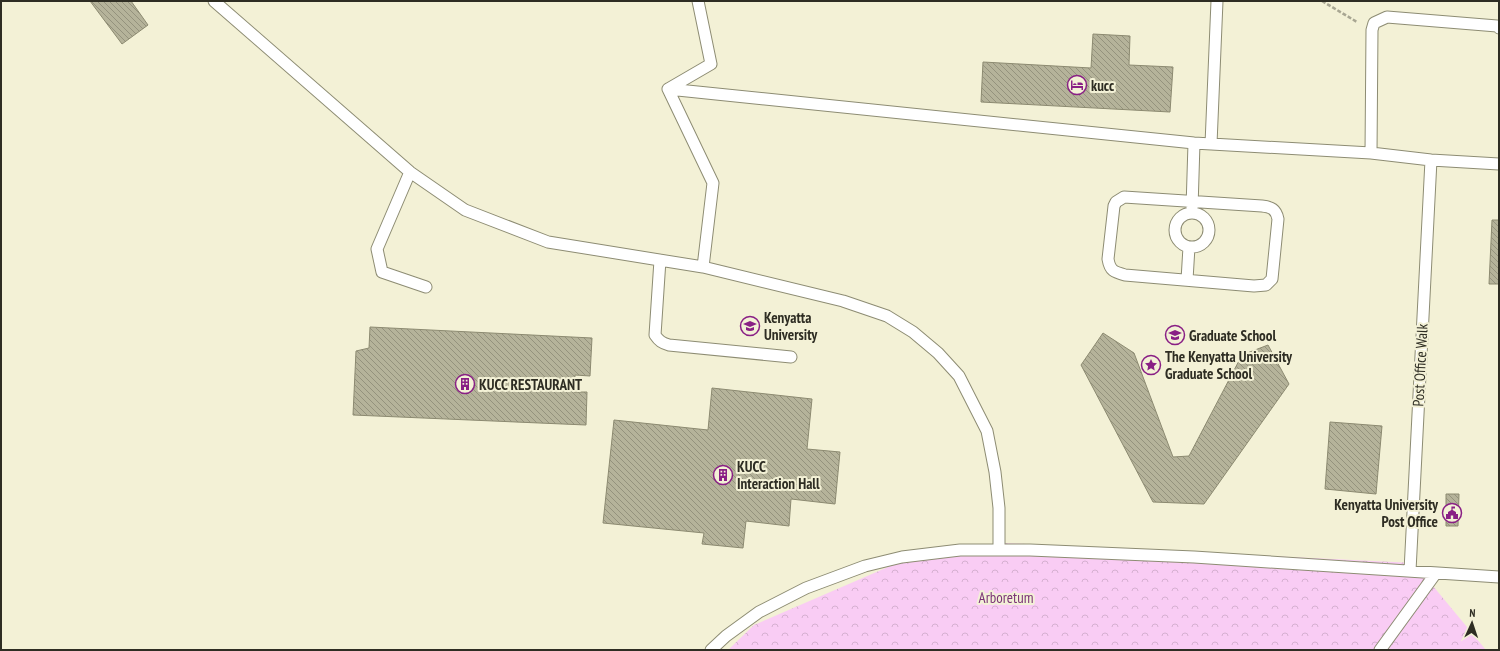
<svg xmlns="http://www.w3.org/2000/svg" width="1500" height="651" font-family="'PT Sans Narrow',sans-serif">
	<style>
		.park { fill: url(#park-crowns) }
		.building { fill: url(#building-back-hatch); stroke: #8c8a71 }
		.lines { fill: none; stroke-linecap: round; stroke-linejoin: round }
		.service-casing { stroke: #8d8c73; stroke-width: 13 }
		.path { stroke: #a8a692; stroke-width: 2.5; stroke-dasharray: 4 2; stroke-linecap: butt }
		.service { stroke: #fff; stroke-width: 11 }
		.labels { text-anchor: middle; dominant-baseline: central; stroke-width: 4; stroke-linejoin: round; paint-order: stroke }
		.poi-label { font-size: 15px; font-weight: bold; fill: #2e2d23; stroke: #f3f1d6; text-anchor: start }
		.street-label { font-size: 15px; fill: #2e2d23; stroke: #f3f1d6 }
		.park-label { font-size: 15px; fill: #7b3377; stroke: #f3f1d6 }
	</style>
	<defs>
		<pattern id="park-crowns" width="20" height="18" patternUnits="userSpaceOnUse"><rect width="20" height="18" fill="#f9ccf4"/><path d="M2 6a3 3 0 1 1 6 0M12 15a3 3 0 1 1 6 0" fill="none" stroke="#d6b0d1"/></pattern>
		<pattern id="building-back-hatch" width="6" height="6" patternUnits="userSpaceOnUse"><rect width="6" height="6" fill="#b5b39a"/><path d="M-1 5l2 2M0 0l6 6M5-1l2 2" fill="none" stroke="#94927d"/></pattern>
	</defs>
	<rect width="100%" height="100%" fill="#f3f1d6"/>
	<path class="park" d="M1004 543 1414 563 1486 650H728L754 625 895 564Z"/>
	<path class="building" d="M90 1H131L148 25 122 44Z
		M1093 34 1130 36 1129 65 1173 67 1170 112 981 102 983 62 1091 68Z
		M1492 220H1499V284H1489Z
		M370 327 592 338 590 376 575 375 574 392H587L586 425 353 415 356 351 369 348Z
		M1103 333 1134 353 1173 457 1189 456 1242 355 1268 345 1289 384 1204 504 1153 502 1081 365Z
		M712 388 812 399 807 449 840 452 835 504 791 499 789 526 746 521 743 548 702 544 704 533 603 523 614 420 708 430Z
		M1330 422 1382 426 1376 494 1325 489Z
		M1446 494H1459L1458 526H1446Z"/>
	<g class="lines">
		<g class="service-casing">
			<path id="service" d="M214 1 410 172 465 210 548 242 703 267 843 301 887 316 913 332 938 353 959 376 987 431 995 472 999 508V550
				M668 89 1194 143 1371 153 1431 160 1499 164
				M668 89 713 183 703 267
				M668 89 711 64 698 1
				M1211 144 1217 1
				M1371 153 1372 30 1374 23 1387 17 1497 26 1499 28
				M410 172 377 249 382 272 426 287
				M1124 197 1262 206C1271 207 1276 209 1278 219L1272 279 1266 285 1254 286 1125 275C1114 272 1110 271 1108 259L1114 206 1116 202Z
				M1192 208 1194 143
				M1175 230a17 17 0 1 1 34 0a17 17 0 1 1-34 0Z
				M660 260 655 335C659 341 662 343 669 345L791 357
				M1187 280 1189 247
				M1410 571 1431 160
				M711 650 726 636 759 612 806 588 865 566 902 557 960 550H1030L1194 557 1499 577
				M1380 650 1436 573"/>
		</g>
		<path class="path" d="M1322 1 1357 22"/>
		<use href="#service" class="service"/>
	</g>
	<defs>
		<g id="hotel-ring" transform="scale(1)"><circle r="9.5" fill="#f3f1d6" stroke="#891f85" stroke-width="1.5"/><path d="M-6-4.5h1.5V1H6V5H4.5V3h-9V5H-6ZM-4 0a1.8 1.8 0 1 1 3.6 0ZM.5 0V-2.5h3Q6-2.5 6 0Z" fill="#891f85"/></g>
		<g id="university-ring" transform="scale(1)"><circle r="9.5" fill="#f3f1d6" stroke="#891f85" stroke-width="1.5"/><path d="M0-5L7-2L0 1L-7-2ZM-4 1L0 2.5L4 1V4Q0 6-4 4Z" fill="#891f85"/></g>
		<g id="school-ring" transform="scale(1)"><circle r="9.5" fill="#f3f1d6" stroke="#891f85" stroke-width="1.5"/><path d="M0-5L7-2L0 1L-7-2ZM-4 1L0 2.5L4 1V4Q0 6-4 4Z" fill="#891f85"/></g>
		<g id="sight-ring" transform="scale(1)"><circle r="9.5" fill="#f3f1d6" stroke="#891f85" stroke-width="1.5"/><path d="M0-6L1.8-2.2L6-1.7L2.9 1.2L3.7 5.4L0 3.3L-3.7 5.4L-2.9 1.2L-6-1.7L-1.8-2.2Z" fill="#891f85"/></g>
		<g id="building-ring" transform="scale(1)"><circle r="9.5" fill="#f3f1d6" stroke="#891f85" stroke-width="1.5"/><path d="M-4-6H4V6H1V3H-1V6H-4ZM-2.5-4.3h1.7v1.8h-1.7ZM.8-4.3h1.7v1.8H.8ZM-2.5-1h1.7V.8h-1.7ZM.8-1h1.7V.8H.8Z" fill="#891f85"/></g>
		<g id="civic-ring" transform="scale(1)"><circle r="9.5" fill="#f3f1d6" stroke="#891f85" stroke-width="1.5"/><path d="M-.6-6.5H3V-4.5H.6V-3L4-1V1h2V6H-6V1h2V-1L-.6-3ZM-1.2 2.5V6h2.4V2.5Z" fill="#891f85"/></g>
	</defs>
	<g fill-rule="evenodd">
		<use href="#hotel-ring" x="1077" y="85"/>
		<use href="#university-ring" x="750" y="326"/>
		<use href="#school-ring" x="1175" y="335"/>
		<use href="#sight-ring" x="1151" y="365"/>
		<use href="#building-ring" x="465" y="384"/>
		<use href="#building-ring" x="723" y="475"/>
		<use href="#civic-ring" x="1452" y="513"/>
	</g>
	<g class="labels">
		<g class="poi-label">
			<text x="1091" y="85">kucc</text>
			<text x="764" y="317">Kenyatta<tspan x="764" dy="17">University</tspan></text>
			<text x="1189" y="335">Graduate School</text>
			<text x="1165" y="356">The Kenyatta University<tspan x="1165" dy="17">Graduate School</tspan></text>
			<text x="479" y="384">KUCC RESTAURANT</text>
			<text x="737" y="466">KUCC<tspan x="737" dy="17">Interaction Hall</tspan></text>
			<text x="1438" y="504" text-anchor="end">Kenyatta University<tspan x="1438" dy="17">Post Office</tspan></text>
		</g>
		<g class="street-label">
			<text transform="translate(1420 365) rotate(-87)">Post Office Walk</text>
		</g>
		<g class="park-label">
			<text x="1006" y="597">Arboretum</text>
		</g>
	</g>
	<rect width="1500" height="651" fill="none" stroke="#2e2d23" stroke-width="4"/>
	<g transform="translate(1472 623) rotate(3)" stroke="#f3f1d6" stroke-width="3" paint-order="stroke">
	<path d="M0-3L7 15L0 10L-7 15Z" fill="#2e2d23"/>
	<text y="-6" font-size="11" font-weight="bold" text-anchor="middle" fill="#2e2d23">N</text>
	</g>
</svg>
